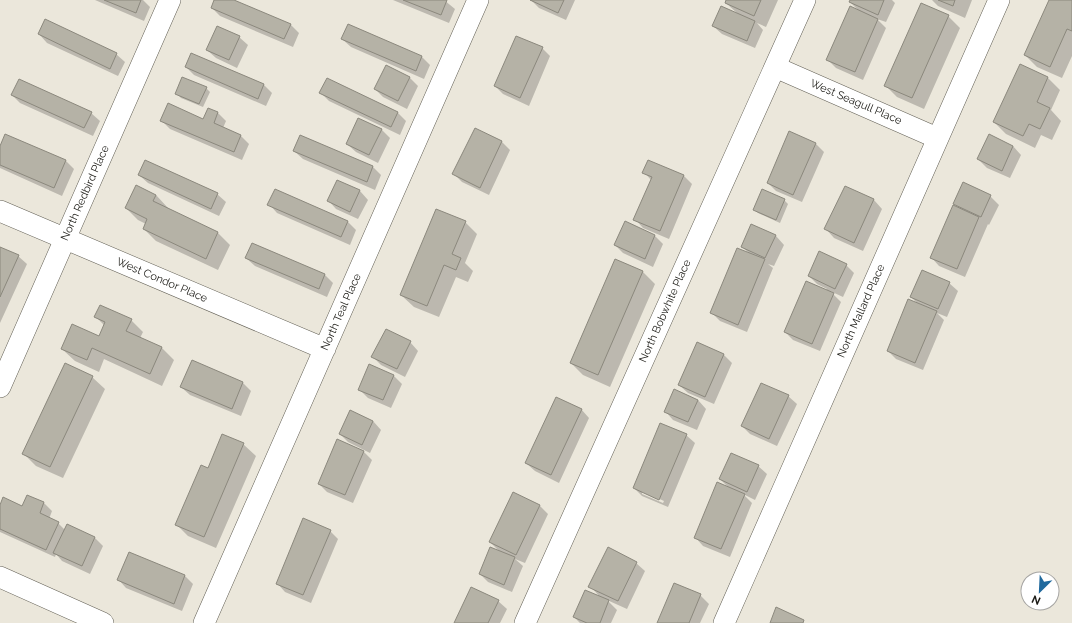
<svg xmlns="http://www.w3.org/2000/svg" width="1072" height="623" font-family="Raleway,sans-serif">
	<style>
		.shadow { fill: #0003; fill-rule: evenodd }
		.building { fill: #b5b2a6; stroke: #8b887d }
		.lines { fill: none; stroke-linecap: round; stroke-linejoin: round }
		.minor-casing { stroke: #636056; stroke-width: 22 }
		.minor { stroke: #fff; stroke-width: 21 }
		.labels { text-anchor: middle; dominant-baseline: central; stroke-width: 3.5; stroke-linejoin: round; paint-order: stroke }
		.street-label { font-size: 11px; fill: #1d1c17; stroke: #fff }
	</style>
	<rect width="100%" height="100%" fill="#ebe7db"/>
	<path class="shadow" d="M95 0H143L150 7 144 21Z
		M215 0H232L290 24 299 33 293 47 220 16 212 8Z
		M393 0H444L455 9 449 23Z
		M531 0H575L566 20 539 8Z
		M728 0H778L766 27 757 23 763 30 755 48 722 34 713 26 738 14 726 3Z
		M851 0H892L895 3 886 22 877 19 886 28 863 80 836 68 828 60 859 11 850 2Z
		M932 0H972L965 18 938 6Z
		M1050 0H1072V56L1062 78 1037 67 1025 55Z
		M948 16 960 28 924 109 897 97 885 85Z
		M348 25 422 57 430 65 424 79 351 47 342 39Z
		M39 34 116 54 125 62 118 76 47 43Z
		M239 37 248 45 237 68 216 58 207 50Z
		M542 48 550 56 529 106 503 94 495 86Z
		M386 66 410 78 418 86 407 109 383 97 375 89Z
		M1020 66 1048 78 1060 90 1051 110 1061 121 1052 140 1041 135 1035 148 1006 134 994 122Z
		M186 67 264 85 272 93 266 106 194 75Z
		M327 79 398 113 406 121 400 135 329 101 321 93Z
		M206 88 210 92 203 107 181 98 177 94Z
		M12 95 91 113 100 121 93 136 20 103Z
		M208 109 218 113 226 121 223 128 241 136 249 144 242 160 170 129 162 121 204 120Z
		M475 129 502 142 510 150 489 195 462 182 454 174Z
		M382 130 390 138 378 163 356 152 347 144Z
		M6 136 66 161 74 169 62 196 0 168V149Z
		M301 136 373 167 381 175 375 190 303 159 294 151Z
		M816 144 824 152 802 202 776 191 768 183Z
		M1013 146 1021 155 1010 178 987 168 978 159Z
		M648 161 684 176 692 184 669 239 643 228 635 219 651 180 644 172Z
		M139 175 217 194 226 202 219 216 148 183Z
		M337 181 360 191 368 200 358 219 336 209 328 200Z
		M845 187 874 200 882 209 863 251 834 238 826 229Z
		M275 190 348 222 356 230 350 245 277 213 269 204Z
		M156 195 168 208 167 209 218 233 230 245 218 270 156 241 144 229 146 224 138 220 126 208Z
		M990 196 999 205 989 225 988 224 965 277 939 266 931 257 959 208 954 204Z
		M784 200 788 204 780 223 758 213 754 209Z
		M465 222 477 234 465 263 473 271 468 282 456 277 439 317 414 307 401 295Z
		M625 223 655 236 663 244 653 267 623 253 615 245Z
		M752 225 776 236 784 245 774 266 768 264 773 268 747 332 720 321 712 313 749 253 742 247Z
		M0 248 18 256 27 264 0 323Z
		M246 258 325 275 333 283 327 297 255 266Z
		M616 260 643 272 655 284 610 387 583 375 571 363Z
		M846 265 854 273 843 297 830 291 841 302 820 351 793 340 785 332 827 289 817 284 809 276Z
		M949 283 958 291 947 317 937 313 944 320 923 370 896 359 888 351 919 305 911 297Z
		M96 317 131 320 143 332 140 338 162 348 174 360 162 386 104 359 99 372 75 361 62 349 100 338 105 326Z
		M410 342 418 351 405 377 381 365 373 357Z
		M723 354 732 363 714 404 688 393 679 385Z
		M192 362 243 383 251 391 241 416 190 395 181 387Z
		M393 375 402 384 391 408 368 398 359 389Z
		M92 377 105 389 63 478 36 466 24 454Z
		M788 396 797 404 777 446 750 434 742 426Z
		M698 400 706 409 697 430 673 420 665 411Z
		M581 409 589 418 559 483 535 471 526 463Z
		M373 421 381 430 370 453 348 442 340 434Z
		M686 435 695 443 668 507 642 496 634 488ZM642 491 664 501 663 503 642 494Z
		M243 444 256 456 216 548 188 536 176 524 208 469Z
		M363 451 372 460 353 503 327 492 319 484Z
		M758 466 767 474 755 500 743 494 752 503 730 557 703 546 695 537 730 489 720 479Z
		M28 496 44 503 52 511 49 519 58 523 65 530 67 525 95 538 103 546 90 574 62 561 56 554 55 557 0 532V507H23Z
		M540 506 548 514 525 563 515 559 523 566 512 592 488 582 480 574 500 552 490 542Z
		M330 531 338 539 311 603 285 592 277 583Z
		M129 553 185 576 193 584 182 611 126 588 118 579Z
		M636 563 645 571 627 609 607 600 617 610 611 623H580L574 617 601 598 590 586Z
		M700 595 709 604 700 623H658Z
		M498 601 507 609 500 623H455Z"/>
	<path class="building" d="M104 0H141L136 13Z
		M214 0H234L291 24 284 39 211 8Z
		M403 0H447L441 15Z
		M530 0H564L558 13Z
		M726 0H761L754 16 725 3Z
		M850 0H884L878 15 849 2Z
		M938 0H955L953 6Z
		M1049 0H1072V31L1067 29 1050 67 1024 55Z
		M921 3 949 15 912 98 884 86Z
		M721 6 755 21 747 41 712 26Z
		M850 6 878 19 855 72 826 60Z
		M45 19 117 53 110 69 38 34Z
		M348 24 422 56 416 71 341 39Z
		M217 26 240 36 229 60 206 50Z
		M516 36 543 47 520 98 494 86Z
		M191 53 264 84 258 99 185 67Z
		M1020 64 1048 77 1037 102 1050 108 1040 129 1029 124 1023 136 993 122Z
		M386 65 410 77 398 101 374 89Z
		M182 77 207 87 199 104 175 94Z
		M327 78 398 112 391 127 319 93Z
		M19 79 92 112 84 128 11 95Z
		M168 103 203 119 208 108 218 112 214 123 241 135 234 152 160 121Z
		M358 118 382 129 369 155 346 144Z
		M475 128 502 141 480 188 452 174Z
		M789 131 816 143 793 195 767 183Z
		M5 134 66 160 54 188 0 165V146Z
		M989 134 1013 146 1002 171 977 159Z
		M300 135 373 166 367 182 293 151Z
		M145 160 218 193 211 209 138 175Z
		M648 160 684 175 660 231 633 220 652 177 642 173Z
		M337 180 360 190 350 212 327 201Z
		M963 182 991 195 981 217 953 204Z
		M136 185 156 195 153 201 218 232 206 259 143 229 147 219 125 208Z
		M845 186 874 199 854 243 824 229Z
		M275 189 348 221 341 237 267 205Z
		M762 189 785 199 776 220 753 210Z
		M953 205 979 217 957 269 930 258Z
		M436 209 466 221 452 254 461 258 456 270 444 265 427 306 400 295Z
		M625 221 655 235 645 259 614 245Z
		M751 224 776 235 765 258 741 247Z
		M252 243 325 274 319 289 245 258Z
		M0 247 19 255 0 297Z
		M737 248 765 259 738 325 710 313Z
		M819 251 847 264 835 289 808 276Z
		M615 259 643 271 598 375 570 363Z
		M922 270 950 282 938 309 910 297Z
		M806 281 834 293 812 344 784 332Z
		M908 299 937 311 915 363 887 351Z
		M100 305 132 319 126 331 162 347 150 374 92 348 87 360 61 349 72 324 99 336 105 322 94 317Z
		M386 329 411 341 397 369 371 357Z
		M697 342 724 354 705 397 678 385Z
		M192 360 243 382 232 409 180 387Z
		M65 363 93 376 50 467 22 454Z
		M369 364 394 375 383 400 358 390Z
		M761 383 789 395 769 439 741 426Z
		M674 389 698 400 688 422 664 412Z
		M556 397 582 409 551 475 525 463Z
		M350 410 373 421 362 445 339 434Z
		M660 423 687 434 659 500 633 488Z
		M222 434 244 443 204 537 175 525 201 465 208 468Z
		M337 439 364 451 345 495 318 484Z
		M731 453 759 465 747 492 719 479Z
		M717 482 745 494 721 549 694 538Z
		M513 492 540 505 516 555 489 542Z
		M27 495 44 502 40 513 59 522 46 550 0 529V505L3 497 22 506Z
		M303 518 331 530 303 595 276 584Z
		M67 524 95 537 82 566 53 553Z
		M490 547 515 557 504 585 479 574Z
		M608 547 637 562 618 601 588 587Z
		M129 552 185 575 174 604 117 580Z
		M674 583 701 594 689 623H657Z
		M471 587 499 600 488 623H454Z
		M585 590 609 600 600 623H587L573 617Z
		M776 607 804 620 803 623H770Z"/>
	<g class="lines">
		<g class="minor-casing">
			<path id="minor" d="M775 67 937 138
				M0 211 325 349
				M0 387 170 0
				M0 577 103 623
				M204 623 478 0
				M525 623 805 0
				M724 623 999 0"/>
		</g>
		<use href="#minor" class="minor"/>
	</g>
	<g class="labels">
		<g class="street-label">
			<text transform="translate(856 102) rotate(23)">West Seagull Place</text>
			<text transform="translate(85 193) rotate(-66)">North Redbird Place</text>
			<text transform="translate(162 280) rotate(23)">West Condor Place</text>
			<text transform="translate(665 311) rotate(-66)">North Bobwhite Place</text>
			<text transform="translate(861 311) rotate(-66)">North Mallard Place</text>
			<text transform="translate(341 312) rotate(-66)">North Teal Place</text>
		</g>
	</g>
	<g transform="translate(1040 591) rotate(204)"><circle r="19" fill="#ffffff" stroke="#a5a4a2"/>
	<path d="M0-3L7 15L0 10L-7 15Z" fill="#20699d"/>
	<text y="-6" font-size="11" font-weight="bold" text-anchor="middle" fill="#1d1c17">N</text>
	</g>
</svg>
